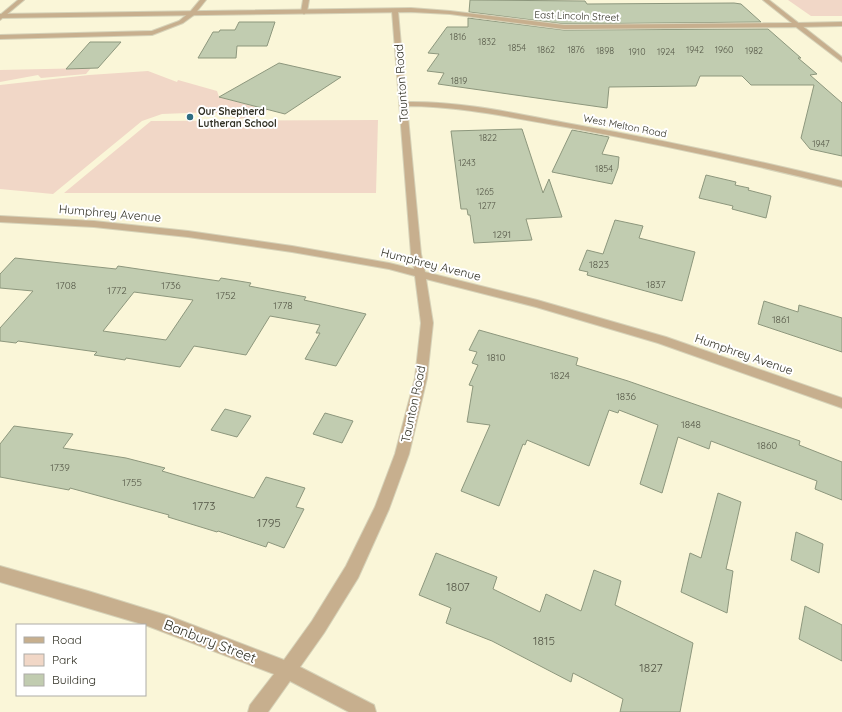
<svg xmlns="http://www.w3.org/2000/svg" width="842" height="712" font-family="Quicksand,sans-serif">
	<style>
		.green { fill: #f1d7c7 }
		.building { fill: #c1ccb0; stroke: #8d977d; fill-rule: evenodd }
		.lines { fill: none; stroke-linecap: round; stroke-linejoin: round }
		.service-casing { stroke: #d6d2b8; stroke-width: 2 }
		.minor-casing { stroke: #d6d2b8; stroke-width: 2 }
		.tertiary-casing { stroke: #d6d2b8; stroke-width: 2 }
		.service { fill: #c7af8e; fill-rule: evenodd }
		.minor { fill: #c7af8e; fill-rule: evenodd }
		.tertiary { fill: #c7af8e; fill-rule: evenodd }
		.poi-dot { fill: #2d6d81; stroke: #fff; stroke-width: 1.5 }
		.labels { text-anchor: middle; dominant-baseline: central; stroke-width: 4; stroke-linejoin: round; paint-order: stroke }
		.far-number-label { font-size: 9px; fill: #555747 }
		.far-street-label { font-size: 10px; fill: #313024; stroke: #fff }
		.far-poi-label { font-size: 10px; font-weight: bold; fill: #313024; stroke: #fff; text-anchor: start }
		.number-label { font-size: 10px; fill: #555747 }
		.street-label { font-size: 12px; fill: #313024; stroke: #fff }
		.near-number-label { font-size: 12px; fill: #555747 }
		.near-street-label { font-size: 14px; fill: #313024; stroke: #fff }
	</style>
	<rect width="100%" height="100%" fill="#faf6d8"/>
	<path class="green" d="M788 0H842V16H811Z
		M91 68 86 74 41 78 38 75 0 82V70Z
		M148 71 177 82 178 80 217 91 219 97 267 110 263 116 238 119 213 112 162 114 142 121 53 194 0 189V85L89 75Z
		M378 120 376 193H64L151 121Z"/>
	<path class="building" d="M470 0 585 1 587 4 734 3 741 4 761 22 564 24 469 12Z
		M468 18 564 30 768 29 801 58H798L817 74 810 75 842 103V156L810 149 801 138 814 85H751L742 76H700L696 86 609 87 607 108 438 84 444 73 427 71 439 54 428 53 447 27H468Z
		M239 22H275L267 46H237L236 58H198L213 32H219L220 30H235Z
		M90 42H121L98 68 66 69Z
		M279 63 341 77 285 114 219 97Z
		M522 129 543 193 549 179 562 217 526 219 532 240 474 243 470 215H468L467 209H461L451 131Z
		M572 130 609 137 602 154 619 157 618 168 612 184 552 172Z
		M706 175 736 182 735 185 749 188 748 190 771 196 766 218 732 209 733 206 699 198Z
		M615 220 643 226 639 238 695 252 682 301 587 275 588 272 579 270 587 250 603 254Z
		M15 258 116 269 118 266 219 281 221 278 251 283 249 286 306 297 304 300 366 314 336 366 305 359 320 333H316L320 325 270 316 246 355 194 346 180 367 126 358 125 360 94 355 97 352 18 341 16 343 0 341V328L33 291 0 288V274ZM134 292 193 300 166 340 103 331Z
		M764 301 798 312 799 305 842 318V352L758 324Z
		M479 330 578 358 576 365 628 381 800 441 799 445 842 462V500L815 489 817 481 711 441 709 449 678 437 662 493 640 484 658 425 619 410 618 413 609 410 589 466 527 440 525 445 523 444 499 506 461 491 490 425 467 422 473 386 469 385 478 365 472 363 477 352 469 350Z
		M225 409 251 416 237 437 211 430Z
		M325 413 353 421 342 443 313 434Z
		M14 426 73 434 63 448 126 458 165 468 162 471 254 498 266 477 305 488 296 507 304 509 284 548 268 542 266 547 218 531 217 532 168 517 169 515 70 488 69 490 0 477V444Z
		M718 493 741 502 726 569 733 571 727 613 681 592 690 553 701 558Z
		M796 532 823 544 819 573 791 560Z
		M436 553 497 577 493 589 540 612 546 594 581 611 594 570 621 581 615 605 693 643 680 712H620L623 699 573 673 571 682 492 641 446 623 451 608 419 595Z
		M805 606 842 625V661L799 639Z"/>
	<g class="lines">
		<g class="service-casing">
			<path id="service" d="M200 0H206L194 15 183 23 152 35 0 39V35L152 31 179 21 190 12Z
				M303 0H309L307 12 304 14 301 12Z"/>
		</g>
		<g class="minor-casing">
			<path id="minor" d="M18 0H24L0 20V15Z
				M395 9 398 11 406 102C460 101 513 113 566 123 658 139 751 159 842 181V187C751 164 659 144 566 127 513 118 461 106 407 106L421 254 425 272 537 300 666 337 842 398V408L658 343 536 307 426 279 433 323 427 378 409 454 389 509 358 578 324 633 300 667 374 705 376 712H349L290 681 268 712H248L250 705 274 674 145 625 0 582V566L88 591 169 616 284 660 312 621 346 566 375 507 395 454 415 378 421 323 415 276 389 269 292 252 188 237 94 227 0 222V216L94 221 188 231 292 246 389 263 414 269 411 254 392 11Z
				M842 22V26L797 27 794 25 797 23Z"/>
		</g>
		<g class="tertiary-casing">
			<path id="tertiary" d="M763 0H769L842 57V62L796 27 564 29 450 14 411 12 0 18V14L411 8 450 11 564 25 792 23Z"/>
		</g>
		<use href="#service" class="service"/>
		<use href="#minor" class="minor"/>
		<use href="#tertiary" class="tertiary"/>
	</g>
	<circle class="poi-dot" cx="190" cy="117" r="4"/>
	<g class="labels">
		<g class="far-number-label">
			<text x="458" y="36">1816</text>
			<text x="487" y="41">1832</text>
			<text x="517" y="47">1854</text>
			<text x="546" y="49">1862</text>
			<text x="576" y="49">1876</text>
			<text x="695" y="49">1942</text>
			<text x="724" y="49">1960</text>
			<text x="605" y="50">1898</text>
			<text x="754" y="50">1982</text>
			<text x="637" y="51">1910</text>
			<text x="666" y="51">1924</text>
			<text x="459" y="80">1819</text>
			<text x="488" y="137">1822</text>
			<text x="821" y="143">1947</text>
			<text x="467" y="162">1243</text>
			<text x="604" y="168">1854</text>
			<text x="485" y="191">1265</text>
			<text x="487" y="205">1277</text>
		</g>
		<g class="far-street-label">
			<text transform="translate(577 16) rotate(2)">East Lincoln Street</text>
			<text transform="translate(625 126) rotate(11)">West Melton Road</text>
		</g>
		<g class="far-poi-label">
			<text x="198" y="111">Our Shepherd<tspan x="198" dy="12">Lutheran School</tspan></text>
		</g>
		<g class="number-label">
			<text x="502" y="234">1291</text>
			<text x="599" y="264">1823</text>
			<text x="656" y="284">1837</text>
			<text x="66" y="285">1708</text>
			<text x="171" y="285">1736</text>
			<text x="117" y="290">1772</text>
			<text x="226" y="295">1752</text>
			<text x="283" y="305">1778</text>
			<text x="781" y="319">1861</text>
			<text x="496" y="357">1810</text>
			<text x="560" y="375">1824</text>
			<text x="626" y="396">1836</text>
			<text x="691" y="424">1848</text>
			<text x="767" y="445">1860</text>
			<text x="60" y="467">1739</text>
			<text x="132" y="482">1755</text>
		</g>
		<g class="street-label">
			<text transform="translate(401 83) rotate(-94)">Taunton Road</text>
			<text transform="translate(110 213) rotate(5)">Humphrey Avenue</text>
			<text transform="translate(431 264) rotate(14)">Humphrey Avenue</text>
			<text transform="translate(744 354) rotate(19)">Humphrey Avenue</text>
			<text transform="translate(413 404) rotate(-78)">Taunton Road</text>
		</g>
		<g class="near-number-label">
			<text x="204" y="505">1773</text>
			<text x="269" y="522">1795</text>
			<text x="458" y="586">1807</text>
			<text x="544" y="640">1815</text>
			<text x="651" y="667">1827</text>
		</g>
		<g class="near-street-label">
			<text transform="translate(210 641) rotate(21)">Banbury Street</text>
		</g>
	</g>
	<rect x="16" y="624" width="130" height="72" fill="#ffffff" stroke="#adaca7"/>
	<rect x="24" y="637" width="20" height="6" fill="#c7af8e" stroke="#adaca7"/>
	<text x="52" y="644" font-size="12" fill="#313024">Road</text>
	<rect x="24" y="654" width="20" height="12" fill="#f1d7c7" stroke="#adaca7"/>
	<text x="52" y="664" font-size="12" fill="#313024">Park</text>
	<rect x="24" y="674" width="20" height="12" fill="#c1ccb0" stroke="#adaca7"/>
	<text x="52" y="684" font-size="12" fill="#313024">Building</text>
</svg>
